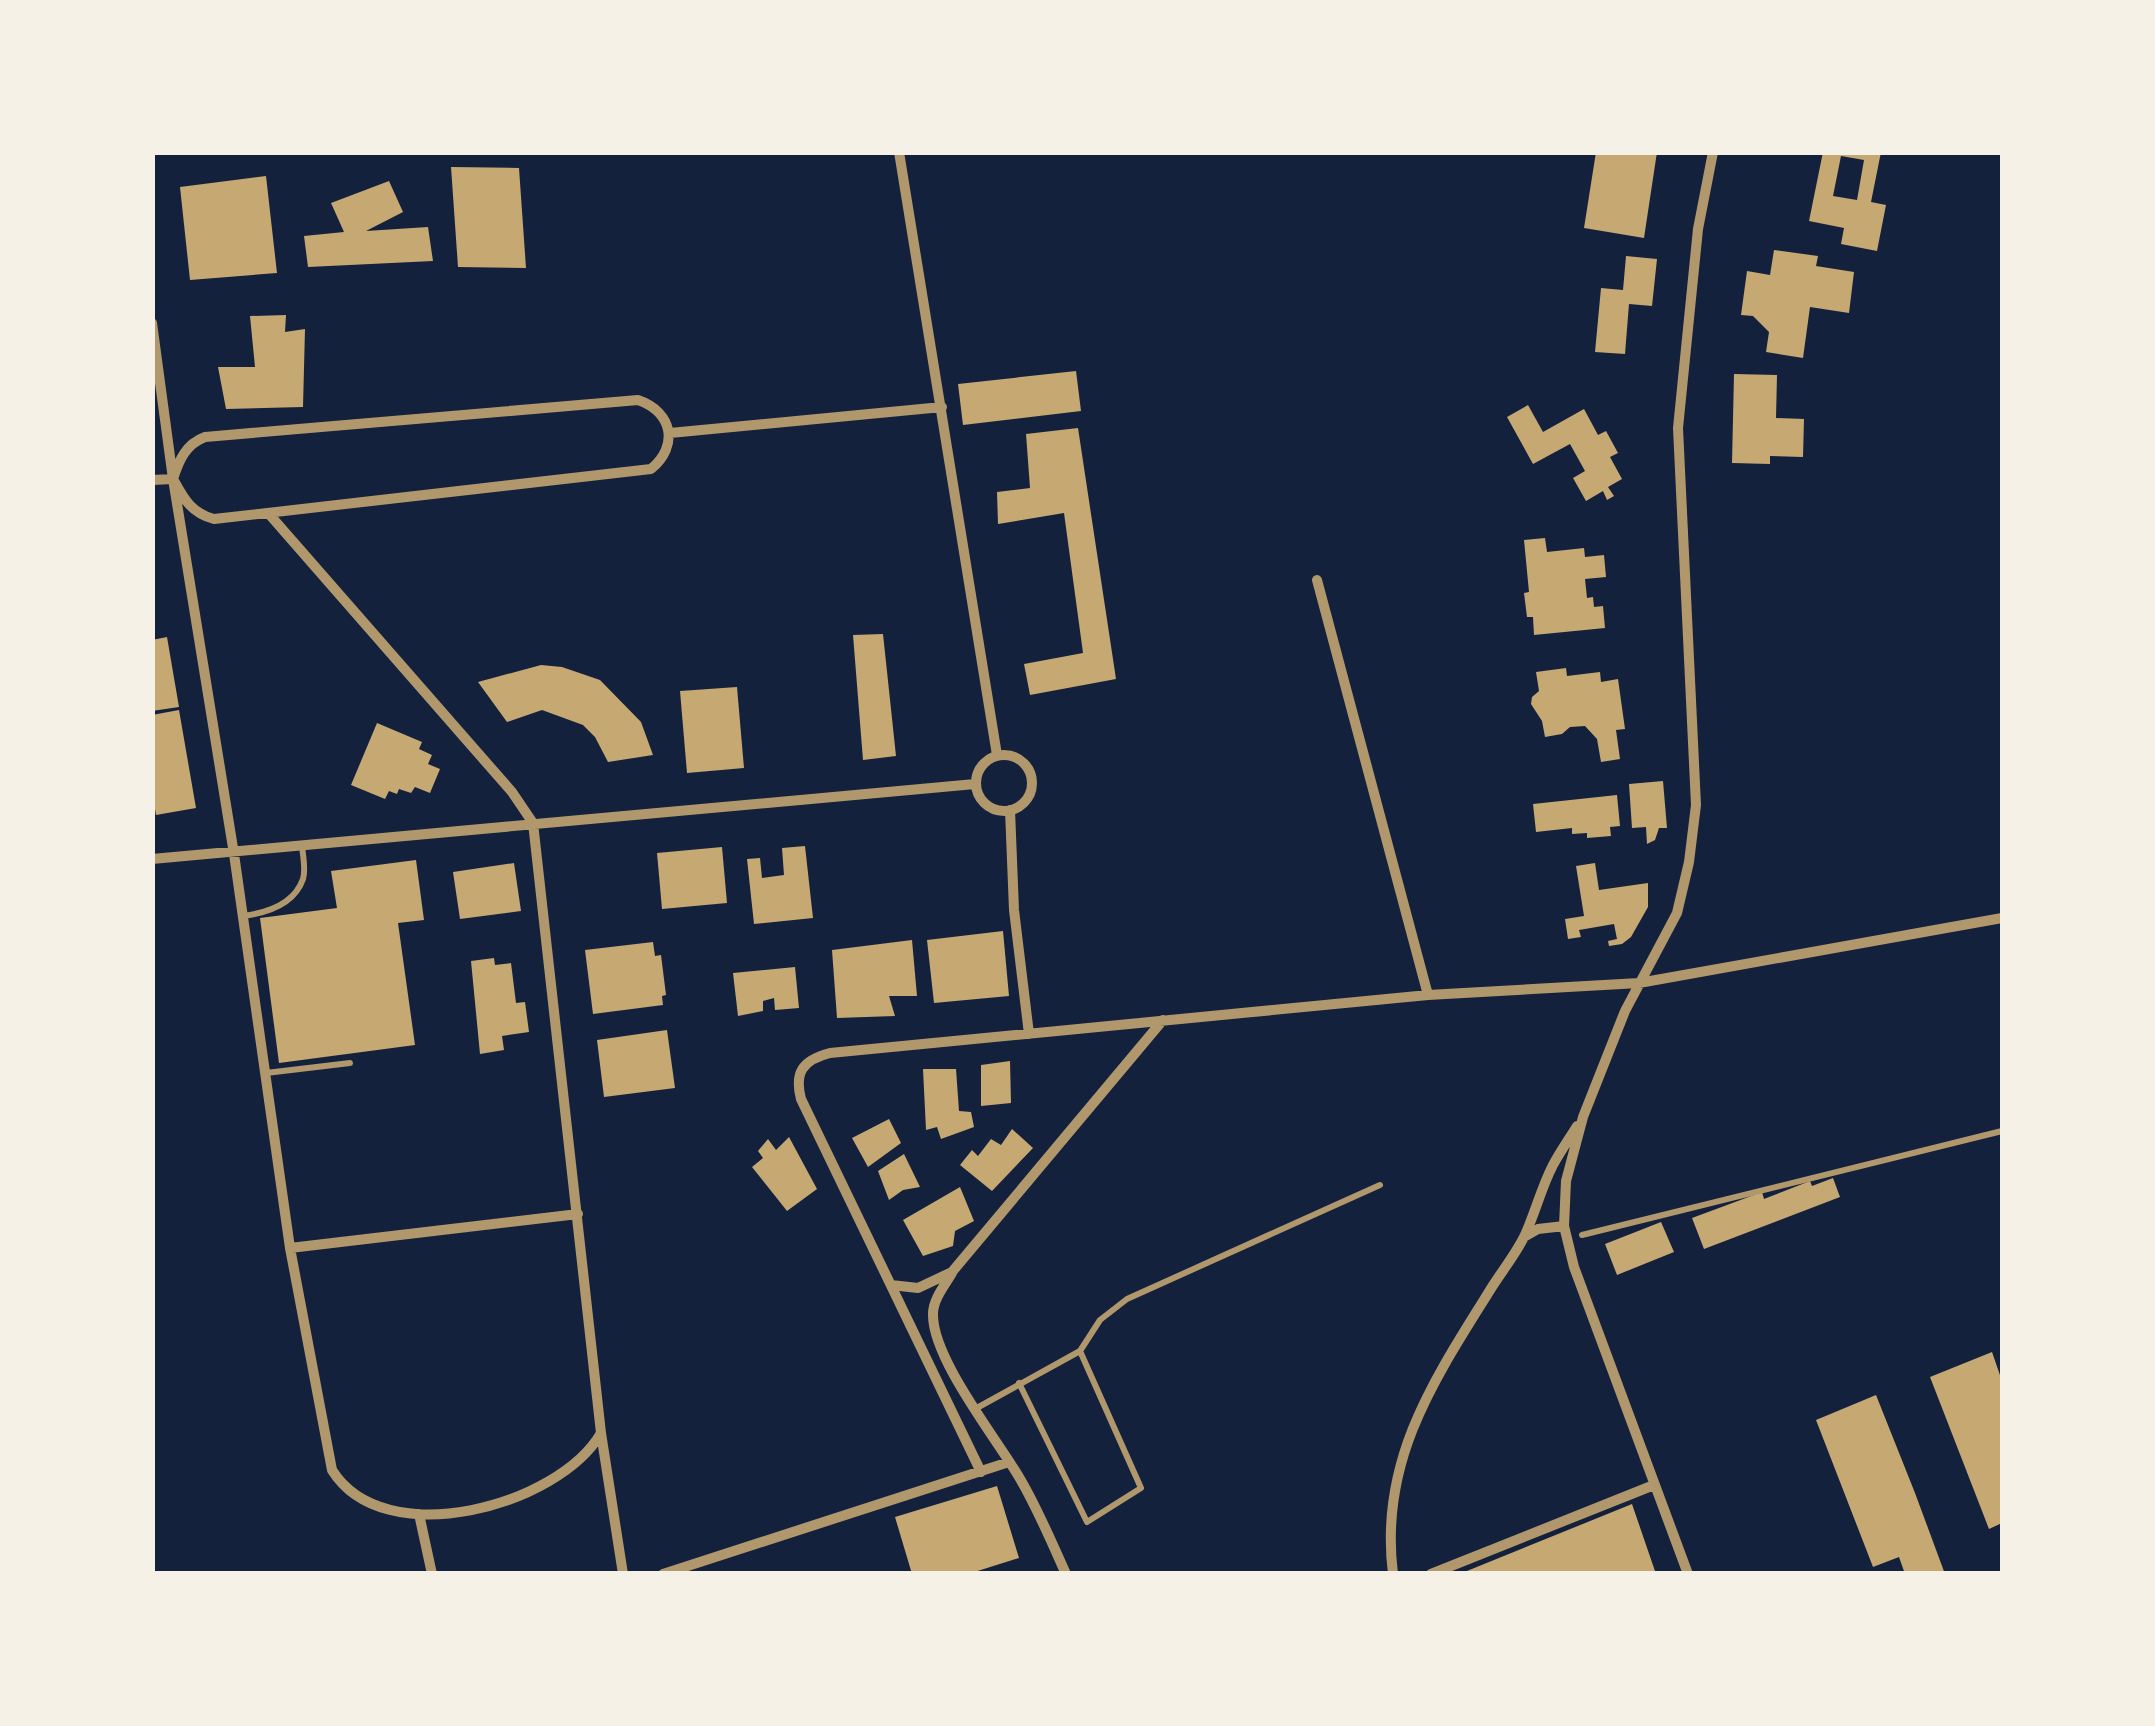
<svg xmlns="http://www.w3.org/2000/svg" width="2155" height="1726" font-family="Manrope,sans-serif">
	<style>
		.building { fill: #c6a872; fill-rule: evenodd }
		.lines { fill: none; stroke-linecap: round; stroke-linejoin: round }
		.service { stroke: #b1986c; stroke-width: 6 }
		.minor { stroke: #b1986c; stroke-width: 10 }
	</style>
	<rect width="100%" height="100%" fill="#14213d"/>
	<path class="building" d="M1596 152H1657L1644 238 1584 228Z
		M1823 152H1881L1871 202 1886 205 1877 251 1841 244 1844 228 1809 221ZM1841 156 1864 160 1857 200 1833 196Z
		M451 167 519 168 526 268 458 267Z
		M266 176 277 273 190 280 180 187Z
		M389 181 403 212 366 231 428 227 433 261 308 267 304 236 344 232 331 203Z
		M1774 250 1818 256 1816 266 1854 272 1849 313 1810 307 1803 358 1766 352 1769 332 1753 316 1741 315 1747 271 1770 275Z
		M1626 256 1657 259 1652 306 1629 304 1625 354 1595 352 1601 288 1623 290Z
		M286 315 285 332 305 329 303 407 226 409 218 367H255L250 316Z
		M1076 371 1081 411 963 425 958 384Z
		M1734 374 1777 375 1776 418 1804 419 1803 457 1770 456V464L1732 463Z
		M1528 405 1543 432 1584 409 1598 435 1606 431 1618 453 1610 457 1622 479 1608 487 1614 496 1607 500 1603 491 1586 501 1573 478 1585 471 1570 444 1533 464 1507 417Z
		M1078 428 1116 679 1030 695 1024 664 1083 653 1064 513 998 524 997 492 1030 488 1026 434Z
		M1545 538 1547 552 1584 548 1585 557 1604 555 1606 577 1585 579 1587 598 1593 597 1594 607 1603 606 1605 628 1534 635 1533 617H1527L1524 593 1529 592 1524 540Z
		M883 634 896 756 863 760 853 635Z
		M167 637 179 707 152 711V640Z
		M541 665 562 667 600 680 641 722 653 755 608 762 595 737 583 725 542 710 507 722 478 682Z
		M1566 668 1567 676 1600 672 1601 682 1618 679 1625 729 1616 730 1620 759 1601 762 1597 739 1585 726 1570 727 1562 734 1545 737 1542 721 1531 704 1532 697 1539 691 1536 672Z
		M737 687 744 768 687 773 680 691Z
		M179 710 196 808 156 815 152 791V715Z
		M377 723 422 742 419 749 432 755 428 764 440 769 430 793 415 787 411 793 399 789 397 794 389 791 385 799 351 785Z
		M1663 781 1667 828H1659L1655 840 1647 844 1646 827 1632 828 1629 784Z
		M1617 795 1620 826 1610 827 1611 836 1587 838V833L1572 834V828L1536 832 1533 804Z
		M805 846 813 918 754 924 747 859 760 858 762 878 784 875 782 848Z
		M722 847 727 903 662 909 657 853Z
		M416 860 424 920 398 923 415 1045 279 1063 260 918 337 908 331 871Z
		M514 863 521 911 460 919 453 872Z
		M1595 863 1599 890 1648 883V907L1631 937 1622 944 1609 946 1608 941 1617 939 1614 924 1579 930 1581 937 1568 939 1565 919 1584 916 1576 866Z
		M1003 931 1009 996 934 1003 927 940Z
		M912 940 917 996H889L895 1016 837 1018 832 950Z
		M653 942 655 956 661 955 666 995 662 996 663 1005 593 1014 585 950Z
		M494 958 495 965 511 963 516 1003 525 1002 529 1032 502 1036 504 1050 480 1054 471 961Z
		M795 967 799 1008 775 1010 774 998 763 1001V1011L738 1016 733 973Z
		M667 1030 675 1088 604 1097 597 1040Z
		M1010 1061 1011 1103 981 1106V1065Z
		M923 1069H956L959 1111 971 1112 974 1127 941 1139 937 1127 926 1130Z
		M889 1119 901 1143 868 1167 852 1138Z
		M1012 1129 1033 1148 992 1191 960 1165 972 1150 978 1156 991 1139 1001 1145Z
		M789 1137 817 1189 787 1211 752 1167 763 1158 758 1151 768 1139 776 1150Z
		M904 1154 920 1187 903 1190 889 1200 878 1171Z
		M1833 1178 1840 1197 1704 1249 1692 1218 1762 1192 1764 1199 1810 1181 1812 1186Z
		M960 1187 974 1221 955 1231 953 1246 923 1256 903 1220Z
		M1661 1222 1674 1252 1617 1275 1605 1244Z
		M1992 1352 2002 1381V1523L1989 1529 1930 1377Z
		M1876 1395 1915 1493 1945 1574H1905L1899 1557 1873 1567 1816 1420Z
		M997 1486 1019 1558 968 1574H912L895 1517Z
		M1632 1504 1656 1574H1462V1573Z"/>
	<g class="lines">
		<path class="service" d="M243 916C266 913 294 905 303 879 306 870 303 856 302 846
			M266 1073 350 1063
			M1582 1235 2002 1131
			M1080 1351 1100 1320 1127 1299 1380 1185
			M975 1409 1080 1351 1141 1488 1087 1522 1019 1383"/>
		<path class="minor" d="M899 152 997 755
			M152 323 173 479 234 854 290 1248 332 1470C384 1554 559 1506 601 1433
			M638 400C673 412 679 446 651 469L214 519C191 513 184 499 173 479 179 460 186 444 205 437Z
			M670 433 942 407
			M152 480 173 479
			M269 514 512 792 533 823 601 1433 623 1574
			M1317 580 1428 995
			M976 783a28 28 0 1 1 56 0a28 28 0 1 1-56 0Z
			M1010 810 1014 910 1029 1034
			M152 859 975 784
			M1524 1237 1538 1229 1564 1226
			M290 1248 578 1214
			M952 1273C945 1285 933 1299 933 1314 932 1358 996 1438 1019 1477 1037 1507 1051 1541 1066 1574
			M891 1285 918 1288 952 1272 1163 1020
			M981 1472 801 1099C794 1072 803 1060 830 1053L1428 995 1639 983 2002 918
			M419 1514 432 1574
			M663 1574 1009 1462
			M1393 1574C1379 1464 1431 1384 1487 1295 1498 1276 1514 1257 1524 1237 1535 1214 1541 1188 1553 1165 1560 1152 1569 1139 1577 1126
			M1431 1574 1654 1485
			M1688 1574 1574 1267 1564 1226 1566 1181 1583 1117 1625 1011 1677 913 1689 862 1696 805 1678 428 1698 229 1713 152"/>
	</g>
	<rect width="2155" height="1726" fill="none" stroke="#f6f1e7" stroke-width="310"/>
</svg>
